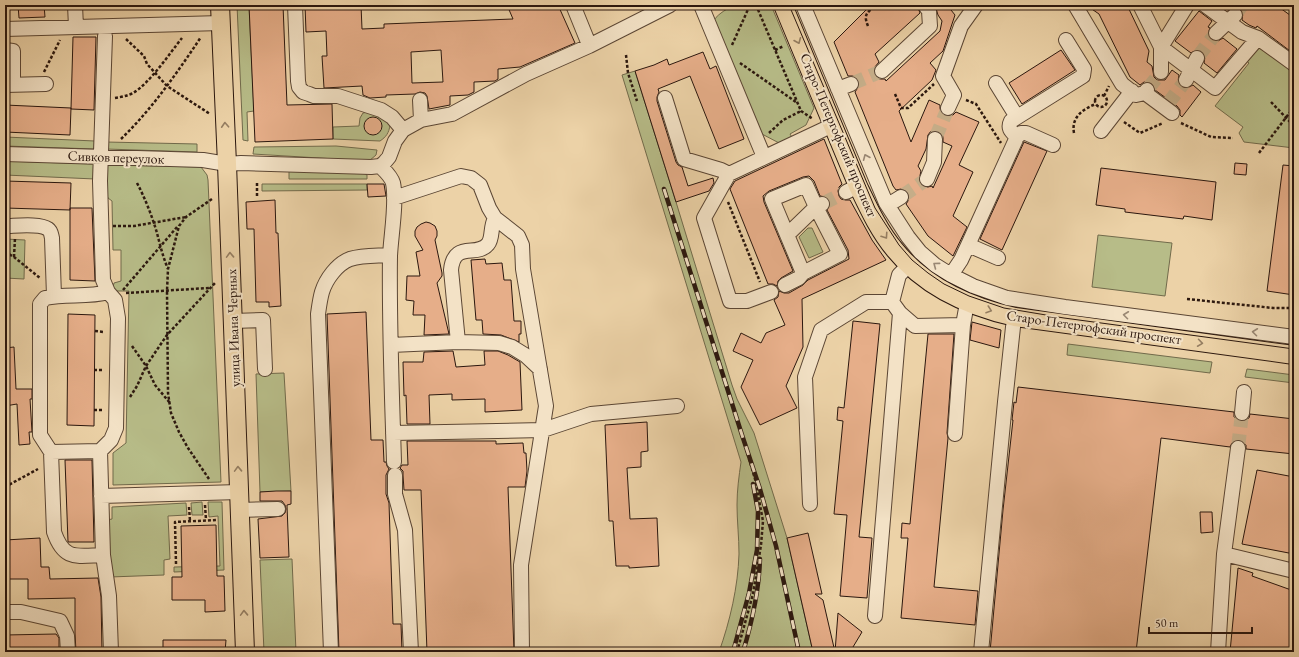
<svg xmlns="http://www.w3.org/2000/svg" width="1299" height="657" font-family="'EB Garamond',serif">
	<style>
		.green { fill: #b7bc88; stroke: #716a4b }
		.building { fill: #e6ae89; stroke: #2b170e; fill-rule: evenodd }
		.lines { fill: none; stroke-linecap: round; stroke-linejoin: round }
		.minor-tunnel { stroke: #c5ad88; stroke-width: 14; stroke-dasharray: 14 7; stroke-linecap: butt }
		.minor-casing { stroke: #5b4634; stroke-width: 16 }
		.major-casing { stroke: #2b170e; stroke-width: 20 }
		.path { stroke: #2b170e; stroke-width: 2.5; stroke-dasharray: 3 2; stroke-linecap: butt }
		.minor { stroke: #f3e2c6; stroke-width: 14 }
		.major { stroke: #ecd2a7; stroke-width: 18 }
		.tram { stroke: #2b170e; stroke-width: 1 }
		.rail-casing { stroke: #2b170e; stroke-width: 4.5 }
		.rail { stroke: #f3e2c6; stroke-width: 3; stroke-dasharray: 9; stroke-linecap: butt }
		.oneway { stroke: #957e62 }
		.oneway2 { stroke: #998773 }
		.labels { text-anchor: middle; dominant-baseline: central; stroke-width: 4; stroke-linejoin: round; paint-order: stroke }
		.street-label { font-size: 14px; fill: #2b170e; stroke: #f3e2c6 }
	</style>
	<rect width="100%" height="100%" fill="#ecd2a7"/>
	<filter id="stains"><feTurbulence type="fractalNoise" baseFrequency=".005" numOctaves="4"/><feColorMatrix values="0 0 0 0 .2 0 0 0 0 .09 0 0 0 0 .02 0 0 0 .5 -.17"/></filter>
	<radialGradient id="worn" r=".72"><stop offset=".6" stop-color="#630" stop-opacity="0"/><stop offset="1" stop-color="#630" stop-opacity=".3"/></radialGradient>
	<path class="green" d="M237 5H249L254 111 247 112 248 141 243 140Z
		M736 5H771L814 108 806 125 790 134 793 139 781 144 760 133 714 20C719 13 728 8 736 5Z
		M1258 43 1294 69V148L1244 142 1239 133 1243 127 1215 106 1249 63 1244 59Z
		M635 71 676 202 732 385 737 399 754 433 787 538 813 652H719C730 621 738 587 739 554 739 537 737 521 737 505 737 490 739 476 741 462L622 75Z
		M372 111 382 114 390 125C389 133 386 137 380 141L333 139V127L359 126 360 118 363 113Z
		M5 137 95 141V149L5 146Z
		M106 142 197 144V152L106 149Z
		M336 146 377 150 376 155 369 161 253 154 254 147Z
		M5 161 96 164 95 179 5 175Z
		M106 165 201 167 207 175 208 180 221 482 113 485V453L126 443 129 291H116L113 287 114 283 121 281V250H113L112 201 108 198 107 195Z
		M289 171 364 173 367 175V179H289Z
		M262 184H367V190L262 191Z
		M808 228H812L823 252 809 258 799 237Z
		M1098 235 1172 243 1165 296 1092 287Z
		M5 239 25 240 24 279 5 278Z
		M1068 344 1212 362 1210 373 1067 355Z
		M1247 369 1294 375V383L1245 377Z
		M284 373 291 491 260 492 256 374Z
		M202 502 203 515H192L191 503Z
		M208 502H222L224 570 174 572V567L220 566 218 516 209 517Z
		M186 503 187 515 168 516 170 559 164 560V575L110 577 107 520 112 519V507Z
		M292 559 296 652H264L260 560Z"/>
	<path class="building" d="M18 5H44L45 17 19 18Z
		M249 5H283L287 105 332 104 333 139 255 142Z
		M305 5H361L362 29 384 28V24L513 19 507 5H558L575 43 520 67 498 69V79L495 81 474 82V92L468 95 450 96V105L429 109 427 96 425 93 420 92 415 94 386 95V97L370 98 363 95 362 86 324 88 322 56H327L326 31 306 32ZM441 50 443 82 412 83 411 52Z
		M871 5H917L920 13 875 54 879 62 874 68V73L876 76 879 79H885L886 81 940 31 942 21 938 15 935 5H947L955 15 943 51 930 63 936 70 932 80 899 111 911 142 929 100 940 105V108L941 113 945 116H949L953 115 956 112 979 122 959 165 973 172 953 216 967 227 953 256 928 236 906 204 908 201 909 197 908 192 905 189H901L896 190 893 186 855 92 859 86V81L857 78 853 76H848L834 42ZM931 131H936L940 132 943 135V142L952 146 933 188 932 186 928 187H924L920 184 919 180 921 171 918 166 926 149 928 135Z
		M1086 5H1127L1149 51 1147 62 1152 66 1154 77 1157 80H1165L1172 70 1179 75 1178 81 1179 85 1182 87 1187 88 1193 85 1201 92 1182 117 1180 115V110L1177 106 1155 90V87L1152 83 1147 82H1144L1140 85 1130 77 1099 14Z
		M1219 5H1276L1294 18V54L1257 26 1256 28 1249 25 1242 20 1243 13 1241 9 1238 7H1233L1228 10Z
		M1199 11 1212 21 1208 27 1210 28 1208 35 1210 39 1213 41H1218L1223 38 1237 49 1217 73 1204 63 1205 57 1204 53 1201 51 1196 50 1191 53 1175 41Z
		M73 37H96L94 110 71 109Z
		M1061 50 1075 70 1022 104 1009 83Z
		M703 52 710 69 716 66 744 139 719 149 690 76 658 89 659 92 657 97V101L676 162 678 165 682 167 688 186 713 178 714 183 709 191 676 202 635 71 654 65 667 59 669 65Z
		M5 105 71 108 70 135 5 132Z
		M364 126a9 9 0 1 1 18 0a9 9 0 1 1-18 0Z
		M824 139 842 184 839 187 838 191 839 196 841 199 845 200H850L872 240 886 260 802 299 803 347 786 386 797 408 760 425 741 387 753 360 733 351 741 333 761 343 766 333 785 325 774 300 778 297 779 291 784 293H789L803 285 808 280 849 259 848 250 827 210 830 205 829 200 826 197 820 196 814 181 809 176 803 177 769 191 763 196 764 202 793 271 781 278 778 281 777 286 773 284H768L730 189 735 181Z
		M1024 142 1047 151 1002 250 980 239Z
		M1235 163 1247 164 1246 175 1234 174Z
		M1283 165 1294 166V295L1267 291Z
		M1101 168 1216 182 1212 220 1184 216 1183 219 1125 212V209L1096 205Z
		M5 181 71 183 70 210 5 208Z
		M367 184H384L386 196 368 197Z
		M275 200 276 233H278L281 306 269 307V302H256L254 229H247L246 202Z
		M70 208H92L95 281 70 280Z
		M426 222 430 223 435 226 437 231V236L435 240 442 273V276L437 283 449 334 424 335 425 315H413L414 301 406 300 407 276H420L416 252 423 250 415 236V231L417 227 421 224Z
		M485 259 486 264 502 263 504 280H511L514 321H521V334H519V342L501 335 483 334 482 320H476L471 260Z
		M366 312 371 440H383L384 462H386L387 466 389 469 386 475V494L389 503 393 624H401L402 652H339L327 314Z
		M68 314 95 315 94 426 67 425Z
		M853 321 880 324 859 537 872 538 867 598 840 596 847 515 834 514 843 421 837 420 838 407 844 408Z
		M972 322 1001 330 999 348 970 340Z
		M928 334H954L947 433 948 438 934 587 978 591 975 625 901 618 908 538H901L902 523 910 524Z
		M14 347 16 389H32V399H30L32 432H29L30 444 19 445 17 404 5 406V348Z
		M453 351 456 367 485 365 484 351H498L508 355 520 362 522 410 485 412V399L452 400V394L429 395 430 424H407L406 395 404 396 403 362H423L424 352Z
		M1018 387 1234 412V417L1237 420 1241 421H1246L1249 418 1250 414 1294 419V454L1246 449V445L1243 442 1239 440H1235L1232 443 1230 447 1161 438 1136 652H990L1003 510 1013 420H1012L1014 402 1016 403Z
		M647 422 648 451 641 452V467L627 468 630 519 657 518 659 566 629 568V566H616L613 521H609L605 425Z
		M407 441H496V444L523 443 524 453H526L527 471 525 487H508L514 652H427L421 490H404L403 475V471L400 468 402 465H408Z
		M65 460H92L94 542H68Z
		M1257 470 1294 477V554L1242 544Z
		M276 491H291V504L287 505 289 557 260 558 258 519 282 516 285 513 286 509 285 505 282 501H260V492Z
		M1200 512H1212L1213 532 1201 533Z
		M216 525 217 576H224L225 611 205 612V600H172V577H182L181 526Z
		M808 533 822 594H815L823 600 835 652H813L787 538Z
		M40 538 41 567H49L50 579 98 578 101 597 102 652H76L75 633V598L28 599V579H6L5 540Z
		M1238 568 1253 573 1252 576 1294 591V652H1230Z
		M838 613 862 632 850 652H835Z
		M56 634 59 638V652H5V635Z
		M163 640H226L225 652H163Z"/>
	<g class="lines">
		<path class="minor-tunnel" d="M1235 15 1242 5
			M1197 58 1216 33
			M851 84 882 71
			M1147 90 1161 72
			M1167 105 1186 80
			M935 139 948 108
			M901 197 927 179
			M822 204 846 192
			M1238 448 1242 413"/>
		<g class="minor-casing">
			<path id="minor" d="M75 5 76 27
				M295 5 298 81 299 87 303 92 309 94 314 96H338L381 110 392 117 403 130
				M573 5 588 42
				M701 5 764 157
				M803 5 886 203 908 237 920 252 935 265 951 275 973 286 1007 298 1065 307 1294 337
				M1075 5 1122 84 1136 95 1145 93 1147 90
				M1140 5 1161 47 1215 88 1258 38
				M1205 5 1242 32 1258 38 1294 64
				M5 29 221 23
				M1216 33 1235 15
				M105 36 100 181 103 280 108 292 115 300 118 318 116 428 111 440 100 451 103 555 109 596 111 652
				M5 50 13 51V85
				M882 71 930 26 929 11 925 5
				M1161 72V47L1187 5
				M1186 80 1197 58
				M996 83 1017 117
				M5 85 46 84
				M838 89 851 84
				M1145 93 1172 113
				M665 98 684 159 721 170 729 174
				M420 100 421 120
				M948 108 954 95 943 76 961 26 976 5
				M1101 131 1132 91
				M1017 137C1012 132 1007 129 1011 121L1083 76 1084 69 1066 40
				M5 154 203 160 227 164 241 163 371 167 380 166 384 163 389 157 395 141 403 130 421 120 452 114 526 74 589 46 670 5
				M380 166C385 171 391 176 393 183 397 202 391 235 390 256 389 324 392 394 394 462
				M927 179 934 162 935 139
				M846 192 858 186
				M394 198 461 176 471 178 480 185 489 208 495 218 518 236 522 245 523 269 546 406 521 565 522 652
				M888 205 901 197
				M5 226C15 226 40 223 48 229 51 231 51 234 52 238L54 296
				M787 235 816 207 822 204
				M968 245 998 258
				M951 275 961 260 968 245 1017 137 1021 133H1026L1053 145
				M785 285 799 278 803 273 840 254 816 207 806 185 772 199 803 273
				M771 292 747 301H730L704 218 722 186 729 174 833 125
				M892 302 899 275 909 265
				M900 313 915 326 963 325
				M233 321 263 320 265 369
				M458 342 451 270C454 240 477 258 488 244 493 238 490 228 495 218
				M391 345 458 342 499 343 512 347 525 355 540 369
				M1242 413 1244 392
				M393 433 543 430 591 414 677 406
				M955 434 963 325 967 303
				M100 451 51 452 40 435V304L45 298C66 293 87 298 108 292
				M51 452 54 532C64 561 76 556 103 555
				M395 475V494L405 530 411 652
				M101 496 239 492
				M810 504 805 377 821 330 866 302H892
				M239 510 278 509
				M1224 554 1294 571
				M5 612H21L60 621 67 636 68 652
				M875 616 900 313 892 302
				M331 652 318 314C319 307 320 299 322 292 326 279 337 264 350 259 363 255 377 256 390 255
				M981 652 1005 402 1013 327 1015 317
				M1218 652 1224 554 1238 448"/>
		</g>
		<g class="major-casing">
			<path id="major" d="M220 5 227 164 245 652
				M783 5 858 186C869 209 879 231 895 250 925 287 970 307 1015 317L1294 355"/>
		</g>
		<path class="path" d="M756 5 801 111 813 119
			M868 26C863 14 867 13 876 5
			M126 39 144 56 147 64 167 86 210 114
			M732 45 750 5
			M775 50 784 46
			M626 55 628 73 637 101
			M740 63 796 102
			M44 72 60 40
			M895 94 901 108H908L934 84
			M1095 101a6 6 0 1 1 12 0a6 6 0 1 1-12 0Z
			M1104 96 1109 86
			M115 98C121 97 127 96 133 93 149 84 170 53 182 38
			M966 100 976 104 1001 143
			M1271 102 1294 126
			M1124 122 1140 133 1163 123
			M1181 123 1211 137 1233 138
			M769 133 783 120 801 111
			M1074 133C1071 117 1083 109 1096 104
			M121 139C152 109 177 73 201 37
			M1259 153 1294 107
			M137 183C145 198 152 216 157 233 160 245 163 257 168 269
			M257 196V181
			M728 202 760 282
			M113 226H134L186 217
			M5 252 14 257 40 278
			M14 257 15 238
			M123 290 177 227
			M126 293 209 288
			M1187 299 1273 308H1294
			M95 331 104 332
			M132 346 146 366 155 385 170 403
			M94 370H104
			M130 397 137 386 146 366 167 335 215 283
			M94 410H103
			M209 479 188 448 179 432 171 413 168 393 167 291 168 269 179 226 186 217 212 199
			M5 487 38 469
			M205 505 206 520
			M189 507 190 521
			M176 564 175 522 216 520
			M737 652 753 594 761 545 763 521 755 479 742 435"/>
		<use href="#minor" class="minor"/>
		<use href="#major" class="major"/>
		<path class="tram" d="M789 5 875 208 899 245 912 260 928 273 944 284 969 296 1004 308 1064 318 1294 349"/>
		<g class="rail-casing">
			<path id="rail" d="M664 189 742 435 760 489 776 546 799 652
				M733 652 749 593 757 550 758 511 753 484
				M743 652C752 622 759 591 760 559"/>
		</g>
		<use href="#rail" class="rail"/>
	</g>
	<defs><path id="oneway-chevron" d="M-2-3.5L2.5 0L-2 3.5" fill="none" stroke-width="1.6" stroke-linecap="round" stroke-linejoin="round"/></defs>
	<g class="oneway">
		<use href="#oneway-chevron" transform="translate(798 41) rotate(67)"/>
		<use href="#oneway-chevron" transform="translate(225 125) rotate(-93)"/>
		<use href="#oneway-chevron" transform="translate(885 236) rotate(56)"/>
		<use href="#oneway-chevron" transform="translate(230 255) rotate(-92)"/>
		<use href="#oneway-chevron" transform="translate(989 310) rotate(19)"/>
		<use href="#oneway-chevron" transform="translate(1200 343) rotate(8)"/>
		<use href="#oneway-chevron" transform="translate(238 469) rotate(-92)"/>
		<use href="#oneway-chevron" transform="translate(244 613) rotate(-92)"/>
	</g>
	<g class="oneway2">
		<use href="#oneway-chevron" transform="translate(866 157) rotate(-113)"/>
		<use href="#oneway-chevron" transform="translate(936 265) rotate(-143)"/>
		<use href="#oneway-chevron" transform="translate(1126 315) rotate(-173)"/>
		<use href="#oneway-chevron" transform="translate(1255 332) rotate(-173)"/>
	</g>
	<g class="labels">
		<g class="street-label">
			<text transform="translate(839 135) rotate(67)">Старо-Петергофский проспект</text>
			<text transform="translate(116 157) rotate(2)">Сивков переулок</text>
			<text transform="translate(1094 327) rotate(8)">Старо-Петергофский проспект</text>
			<text transform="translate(233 328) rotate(-92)">улица Ивана Черных</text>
		</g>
	</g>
	<rect width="1299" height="657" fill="none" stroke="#ecd2a7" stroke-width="20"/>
	<rect x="6" y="6" width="1287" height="645" fill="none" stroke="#2b170e" stroke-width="2"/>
	<rect x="10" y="10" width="1279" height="637" fill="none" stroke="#2b170e"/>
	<path d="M1149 627v6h103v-6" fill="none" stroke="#2b170e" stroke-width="2"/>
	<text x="1155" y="627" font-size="12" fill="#2b170e" stroke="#f3e2c6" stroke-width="3" paint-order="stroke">50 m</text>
	<rect width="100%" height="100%" filter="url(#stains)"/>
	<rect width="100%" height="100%" fill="url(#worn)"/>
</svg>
